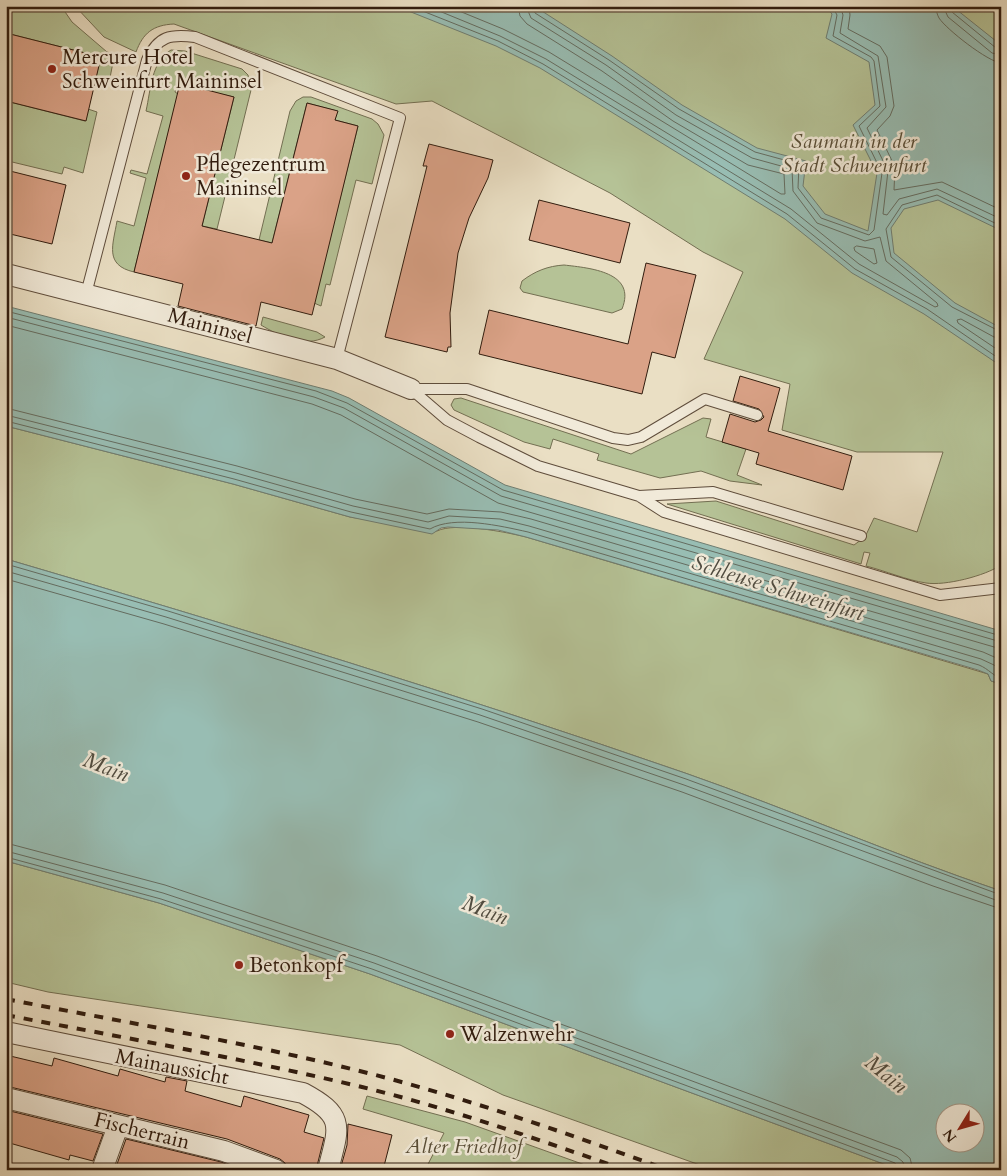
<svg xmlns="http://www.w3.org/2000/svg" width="1007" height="1176" font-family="Cardo,serif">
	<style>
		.green { fill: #b5c296; stroke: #736f52 }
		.water { fill: #98bdb3; stroke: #6f7d71; fill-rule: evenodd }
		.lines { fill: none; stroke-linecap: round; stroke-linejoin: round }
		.shore { stroke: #646c60; stroke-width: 1 }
		.building { fill: #daa287; stroke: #311c0e }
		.lane-casing { stroke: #5f4d3c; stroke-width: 12 }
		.street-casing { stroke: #5f4d3c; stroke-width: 22 }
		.lane { stroke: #f1ead9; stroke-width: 10 }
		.street { stroke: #f1ead9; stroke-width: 20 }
		.rail { stroke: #311c0e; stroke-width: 4; stroke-dasharray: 9 9; stroke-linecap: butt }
		.poi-dot { fill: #8f2418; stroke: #f1ead9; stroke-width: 2 }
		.labels { text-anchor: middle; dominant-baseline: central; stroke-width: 5; stroke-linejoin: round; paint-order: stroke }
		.poi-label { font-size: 21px; fill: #311c0e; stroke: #f1ead9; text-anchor: start }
		.park-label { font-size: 21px; font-style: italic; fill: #594e37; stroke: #f1ead9 }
		.street-label { font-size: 21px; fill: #311c0e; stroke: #f1ead9 }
		.water-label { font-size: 22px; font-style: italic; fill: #504c40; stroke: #f1ead9 }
	</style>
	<rect width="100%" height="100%" fill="#eadfc4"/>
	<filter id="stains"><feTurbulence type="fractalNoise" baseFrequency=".004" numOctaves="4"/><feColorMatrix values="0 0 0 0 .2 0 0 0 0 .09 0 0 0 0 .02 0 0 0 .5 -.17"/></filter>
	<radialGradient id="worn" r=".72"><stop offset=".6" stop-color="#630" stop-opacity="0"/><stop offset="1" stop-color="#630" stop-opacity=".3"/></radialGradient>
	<path class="green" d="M6 6H61L72 22 107 52 133 60 114 57 109 83 95 80 101 57 6 33Z
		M75 6H1001V565C985 576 945 586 926 583 906 580 886 571 866 566L870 553 864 552 861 564 667 504 716 501 854 545 865 537 874 518 917 532 943 452H857L782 430 790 384 704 359 743 272 703 252 610 193 432 101 396 104 174 24C153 25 143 33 136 52L104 37Z
		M171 50 185 51 242 69 248 75 251 90 217 229 202 226 234 97 212 92 213 87 204 85 203 88 178 82 175 92 178 94 134 272C104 265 113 245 117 221L134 226 146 178 130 173 131 170 147 174 163 116 146 111C151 89 151 62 171 50Z
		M303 97H311L372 119 378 124 384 135 372 184 356 180 330 285 326 284 321 306 314 303 358 126 335 120 337 111 307 103 272 243 259 240 290 111 296 101Z
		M6 101 85 121 88 109 97 112 83 173 64 167 62 174 8 161 6 165Z
		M564 265C590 268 637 272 622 309L612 313 523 292 520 288 522 281C535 271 548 266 564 265Z
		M263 317 317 332 325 337C305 348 279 336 261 325Z
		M461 398 631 454 703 418 711 419 706 437 746 449 737 475 762 485 730 481 701 471 660 478 597 460 599 454 553 439 550 449 524 442 454 410 451 405 454 399Z
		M6 426 233 484 350 517 437 531C455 522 506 532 526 537L988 674 991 681 1001 684V891C894 855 791 810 685 773 460 695 234 626 6 559Z
		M6 861 159 903 370 974 900 1170H714L503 1095 400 1045 48 992 6 982Z
		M367 1096 465 1122 599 1170H425L444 1133 363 1109Z"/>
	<path class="water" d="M396 6H534L612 56 682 105 757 148 806 161 803 186 825 214 868 231 877 173 853 125 875 105 869 62 826 38 832 14 825 6H952L1001 45V233L998 229 938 200 904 209 891 228 894 253 955 303 1001 328V366L924 314 852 273 785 219 540 68 496 46Z
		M6 306 332 391 349 398 505 485 1001 631V684L991 681 988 674 978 670 526 537 498 530 448 527 441 528 432 534 350 517 233 484 6 426Z
		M6 559C234 626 460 695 685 773 791 810 894 855 1001 891V1170H900L370 974 159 903 6 861ZM944 1114H974V1144H944Z"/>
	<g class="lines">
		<path class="shore" d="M410 6 498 41 543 64 787 214 855 269 927 309 1001 360
			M427 6 500 36 546 59 791 209 859 264 935 307 938 306 937 303 886 261 880 237 865 241 817 223 793 191 792 169 752 158 676 115 606 65 531 18 526 6
			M447 6 503 29 549 52 781 194H785L784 174 748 165 673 121 602 71 527 24 520 16 518 6
			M532 6 535 13 609 60 679 109 755 152 799 164 798 188 821 218 869 235 874 230 882 173 859 126 880 106 874 61 871 57 833 36 837 15 832 6
			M840 6 843 15 840 33 878 56 886 107 867 128 888 171 883 214 887 215 899 199 937 189 1001 219
			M849 6 850 15 848 29 880 46 887 57 894 106 890 116 877 130 895 167 894 190 942 182 1001 210
			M936 6C936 11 937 14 939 18 946 29 988 62 1001 63
			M943 6 948 17 992 53 1001 55
			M950 6 952 12 996 48 1001 49
			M1001 226 937 195 902 205 886 229 891 257 952 307 1001 332
			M857 246 874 249 877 263 874 264 855 251 854 248Z
			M6 311 316 391 347 403 503 490 1001 636
			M6 317 314 397 344 408 501 496 1001 642
			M6 325 312 404 341 415 498 503 1001 649
			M1001 338 994 337 961 319 957 320 958 323 1001 352
			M6 408 237 466 355 499 427 514 449 509 501 512 531 519 983 652 1001 660
			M6 415 236 473 353 506 428 522 449 516 500 519 529 526 981 659 994 665 1001 672
			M6 421 234 479 351 512 430 529C454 515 501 526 528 532L979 665C989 669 994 677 1001 678
			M6 564 168 611 482 709 686 779 1001 895
			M6 571 166 617 480 715 684 785 1001 902
			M6 579 164 624 478 722 682 792 933 886 1001 909
			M6 843 165 885 377 956 901 1150 910 1158 913 1170
			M6 851 163 893 374 963 897 1157 903 1162 905 1170
			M6 857 161 899 372 969 895 1163 899 1170"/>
	</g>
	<path class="building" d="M6 33 101 57 86 121 6 101Z
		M180 83 234 97 202 226 272 243 307 103 338 111 335 120 358 126 312 315 261 302 256 326 178 306 183 284 134 272Z
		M429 144 493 160 488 178 469 218 458 253 450 313 451 347H448L447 352 385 337 427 166H423Z
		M6 170 66 185 52 244 6 233Z
		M539 200 630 223 620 263 529 240Z
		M646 263 696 275 675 358 652 352 642 394 479 354 489 310 628 344Z
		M740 376 780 388 768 431 852 456 843 490 756 464 759 453 722 442 730 414 755 422 761 420 764 417 759 409 733 401Z
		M6 1055 52 1066 54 1058 118 1076 120 1069 165 1082 166 1077 187 1081 185 1091 241 1107 244 1096 309 1115 304 1132 324 1138 316 1170 297 1165 296 1170H288L285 1163 280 1159 227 1139 6 1086Z
		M6 1110 103 1134 93 1161 70 1155 69 1160 6 1142Z
		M348 1124 392 1135 383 1170H340L347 1145Z
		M126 1139 221 1162 241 1170H126L116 1167Z"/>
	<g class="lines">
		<g class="lane-casing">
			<path id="lane" d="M86 294 147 60C158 36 170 34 195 37L400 118 337 359
				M411 389 447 420 479 437 538 466 639 496 664 512 940 595 1001 588
				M411 389H467L613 438 628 440 641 437 705 399 757 415
				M639 496 713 492 861 536"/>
		</g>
		<g class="street-casing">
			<path id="street" d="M6 274 337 359 411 389
				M6 1032 303 1093C346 1116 339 1127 328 1170
				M6 1098 224 1151 276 1170
				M102 1170 118 1126"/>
		</g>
		<use href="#lane" class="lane"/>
		<use href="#street" class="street"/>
		<path class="rail" d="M6 999C133 1024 262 1045 387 1078 483 1104 575 1136 668 1170
			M6 1015C125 1038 245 1059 362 1087 452 1109 539 1140 626 1170"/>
	</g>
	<g class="poi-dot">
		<circle cx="52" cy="69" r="5"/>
		<circle cx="186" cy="176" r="5"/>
		<circle cx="239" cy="965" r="5"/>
		<circle cx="450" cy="1034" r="5"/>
	</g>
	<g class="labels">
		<g class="poi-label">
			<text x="62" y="57">Mercure Hotel<tspan x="62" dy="24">Schweinfurt Maininsel</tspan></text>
			<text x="196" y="164">Pflegezentrum<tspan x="196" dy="24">Maininsel</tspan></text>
			<text x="249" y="965">Betonkopf</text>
			<text x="460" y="1034">Walzenwehr</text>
		</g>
		<g class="park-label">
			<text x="854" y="141">Saumain in der<tspan x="854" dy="24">Stadt Schweinfurt</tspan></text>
			<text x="464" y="1146">Alter Friedhof</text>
		</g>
		<g class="street-label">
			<text transform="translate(210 326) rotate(15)">Maininsel</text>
			<text transform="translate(172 1067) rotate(11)">Mainaussicht</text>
			<text transform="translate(142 1131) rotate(14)">Fischerrain</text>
		</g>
		<g class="water-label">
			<text transform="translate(778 588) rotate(17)">Schleuse Schweinfurt</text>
			<text transform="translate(106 767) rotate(21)">Main</text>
			<text transform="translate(485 910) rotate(21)">Main</text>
			<text transform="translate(886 1074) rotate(39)">Main</text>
		</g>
	</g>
	<rect width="1007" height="1176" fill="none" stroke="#eadfc4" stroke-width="25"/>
	<rect x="8" y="8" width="992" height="1161" fill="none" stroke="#311c0e" stroke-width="2.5"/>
	<rect x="12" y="12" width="982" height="1151" fill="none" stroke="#311c0e"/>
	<g transform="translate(960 1128) rotate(233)"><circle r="24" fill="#f1ead9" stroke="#a49888"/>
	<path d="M0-4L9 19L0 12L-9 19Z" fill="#8f2418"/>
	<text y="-8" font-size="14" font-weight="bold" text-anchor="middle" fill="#311c0e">N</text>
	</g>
	<rect width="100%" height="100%" filter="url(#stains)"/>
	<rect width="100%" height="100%" fill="url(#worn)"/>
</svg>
